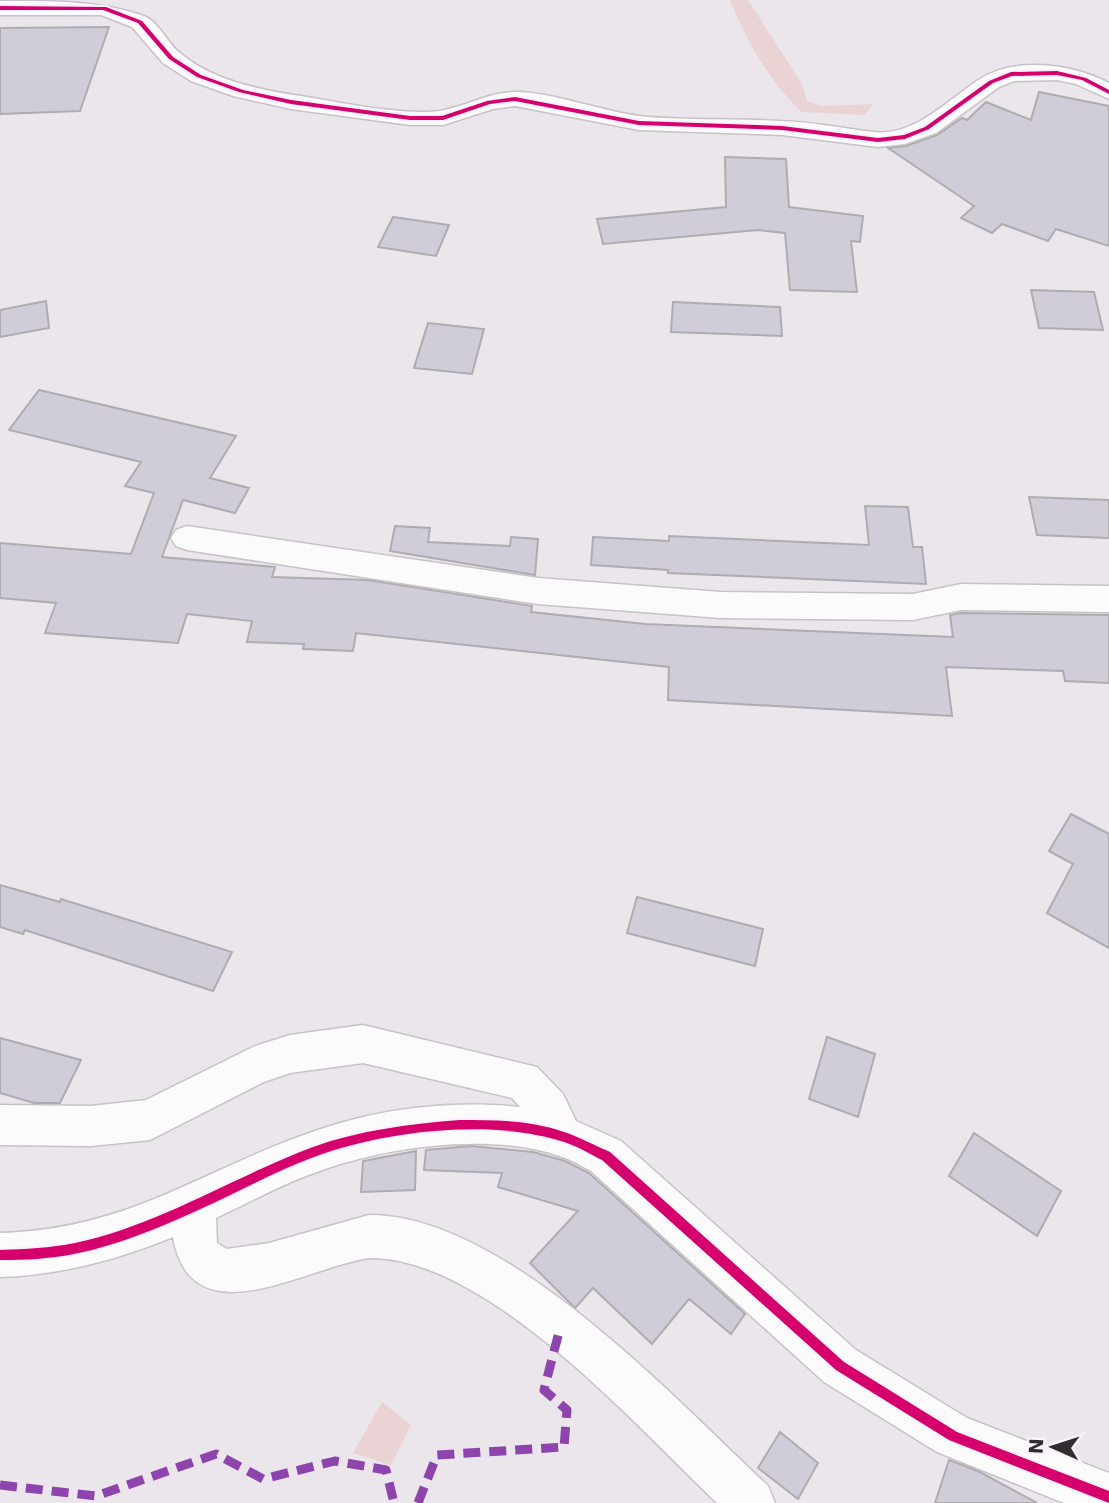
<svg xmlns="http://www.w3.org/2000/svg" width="1109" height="1503" font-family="'DejaVu Sans',sans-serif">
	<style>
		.green { fill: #ead3d5 }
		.building { fill: #d0cdd8; stroke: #aeacb1; stroke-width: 2 }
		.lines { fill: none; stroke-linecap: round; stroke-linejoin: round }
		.minor-casing { stroke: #c6c2c7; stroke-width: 3 }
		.minor { fill: #fcfbfc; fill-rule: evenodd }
		.quiet { stroke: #8e44ad; stroke-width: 9; stroke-dasharray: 17 9; stroke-linecap: butt }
		.cycleway-casing { stroke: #f9f1fc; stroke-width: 4 }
		.cycleway { fill: #d6006c; fill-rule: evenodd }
	</style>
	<rect width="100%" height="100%" fill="#ebe6ec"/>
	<path class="green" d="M730 0H748L802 84 807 101 821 106 873 104 865 115 802 112C770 83 746 40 730 0Z
		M382 1402 411 1425 391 1465 353 1453Z"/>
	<path class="building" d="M109 27 80 111 0 114V28Z
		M1039 92 1109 106V246L1056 229 1048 241 1002 224 992 233 961 218 974 206 888 148 906 146 937 135 962 118 967 120 986 102 1031 120Z
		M725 157 786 159 789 207 863 216 860 242 851 241 857 292 790 290 785 233 758 230 603 244 597 219 726 207Z
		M393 217 449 225 436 256 378 247Z
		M1031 290 1094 292 1103 330 1039 328Z
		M46 301 49 328 0 337V310Z
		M673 302 780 307 782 336 671 332Z
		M428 323 484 329 472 374 414 368Z
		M39 390 236 436 210 478 249 488 235 513 183 500 162 557 275 567 272 577 368 580 532 606 531 612 645 624 953 637 950 615 961 613 1109 615V683L1065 681 1063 671 946 667 952 716 668 700 669 667 356 633 353 651 303 649 304 644 247 642 252 621 187 614 178 643 45 633 56 603 0 598V543L131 554 154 493 125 486 141 462 9 430Z
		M1029 497 1109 500V538L1037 535Z
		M865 506 908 507 913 547H922L926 584 668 573V570L591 565 593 537 669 541V536L869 545Z
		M395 526 430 528 428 542 510 546 511 537 538 539 535 575 390 551Z
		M1071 814 1109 834V948L1047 913 1073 864 1049 851Z
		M0 885 60 902 61 899 232 952 213 991 25 930 23 934 0 927Z
		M637 897 763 929 755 966 627 933Z
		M827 1037 875 1054 858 1117 809 1099Z
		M0 1038 81 1060 60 1103H34L0 1093Z
		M974 1133 1061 1191 1037 1236 949 1176Z
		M471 1146 533 1152 565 1161 589 1173 745 1314 731 1334 689 1299 652 1344 593 1288 575 1308 530 1263 578 1211 498 1187 502 1173 424 1170 426 1150Z
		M416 1151 415 1190 361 1192 363 1161Z
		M780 1432 818 1463 798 1499 758 1468Z
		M949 1460 978 1471 1037 1503H935Z"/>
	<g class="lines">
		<g class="minor-casing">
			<path id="minor" d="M0 1C49 1 98 0 144 16 159 22 167 43 180 53 210 79 256 89 294 95 335 101 400 116 439 111 465 107 486 93 513 92 549 91 601 111 639 116 685 121 733 118 780 121 811 122 842 128 873 132 915 137 947 100 980 79 1016 56 1073 64 1109 83V99L1076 84 1057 80 1014 81 999 87 936 133 905 144 878 147 782 135 639 130 515 106 493 109 443 125H410L291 109 233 96 191 81 163 63 132 27 101 15H0Z
				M187 526 538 578 721 592 913 594 961 584 1109 586V612L961 610 913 620 721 618 538 604 187 550 176 546 171 538 176 530Z
				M363 1025 537 1067 563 1094 576 1121 621 1141 856 1350 967 1418 1109 1473V1503H1064L937 1452 824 1382 591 1171C582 1166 572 1160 562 1157 491 1131 383 1147 314 1173 280 1185 248 1203 216 1218L217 1243 227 1249 269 1243 369 1215C504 1214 674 1398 768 1486L775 1503H717C635 1425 487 1257 369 1258 306 1267 191 1341 173 1237 116 1260 62 1275 0 1277V1233C131 1229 200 1170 315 1131 380 1108 452 1100 520 1107L512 1098 363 1063 290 1073 264 1082 150 1140 91 1146 0 1145V1105L91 1106 146 1100 255 1046 290 1035Z"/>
		</g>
		<use href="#minor" class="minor"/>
		<path class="quiet" d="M0 1485 96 1496 216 1454 263 1479 335 1461 386 1470 394 1503
			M418 1503 437 1455 564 1447 567 1410 544 1390 560 1328"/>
		<g class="cycleway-casing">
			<path id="cycleway" d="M0 6 106 7 142 21 173 57 201 75 243 90 291 100 410 116H442L487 101 515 97 639 121 782 126 878 138 904 135 925 127 989 81 1011 72 1057 71 1086 78 1109 90V94L1082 80 1057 75 1012 76 993 83 929 129 905 139 878 142 782 130 639 125 515 101 490 104 443 120H410L291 104 239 92 197 77 169 59 138 23 103 10H0Z
				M460 1120C495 1120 531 1120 564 1132 580 1137 595 1146 610 1152L844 1362 957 1432 1109 1491V1503L949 1440 836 1370 602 1160C590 1154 577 1146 564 1142 492 1118 384 1131 314 1157 282 1169 253 1184 222 1199 175 1221 125 1244 74 1254 49 1259 25 1260 0 1260V1250C25 1249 50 1248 75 1243 159 1225 233 1177 313 1147 360 1130 410 1124 460 1120Z"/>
		</g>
		<use href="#cycleway" class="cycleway"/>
	</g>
	<g transform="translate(1053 1447) rotate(273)" stroke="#f9f1fc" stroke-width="5" paint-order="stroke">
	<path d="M0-5L12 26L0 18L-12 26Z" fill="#302d31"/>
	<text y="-10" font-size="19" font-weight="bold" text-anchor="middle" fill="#302d31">N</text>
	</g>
</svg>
